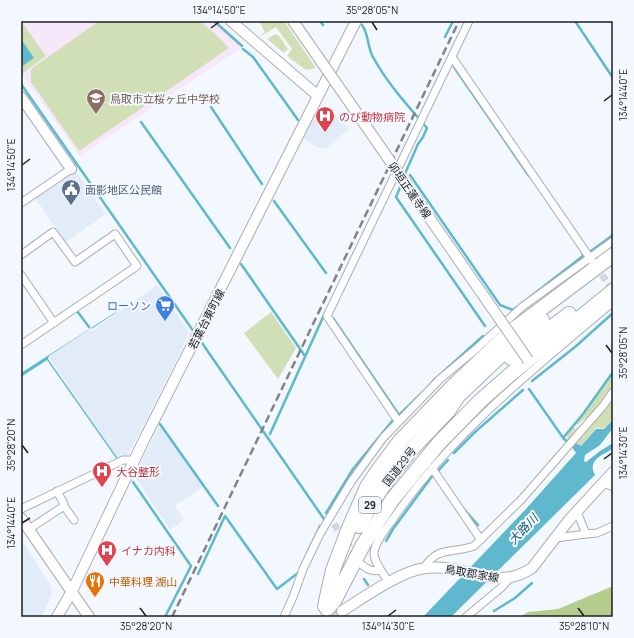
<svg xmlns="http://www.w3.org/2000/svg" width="634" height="638" font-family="Manrope,'Noto Sans JP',sans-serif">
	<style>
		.built { fill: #e2ecf8 }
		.education { fill: #f7e7fb }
		.green { fill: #d0dfb6 }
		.forest { fill: #b5cd8c }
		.water { fill: #5fb8ce }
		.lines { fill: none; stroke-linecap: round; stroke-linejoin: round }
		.stream { stroke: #5fb8ce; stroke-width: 2.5 }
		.street-tunnel { stroke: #d3d7dd; stroke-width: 7; stroke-dasharray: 7 3.5; stroke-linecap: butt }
		.secondary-tunnel { stroke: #d3d7dd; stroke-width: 10; stroke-dasharray: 10 5; stroke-linecap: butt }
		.street-casing { stroke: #a9aeb3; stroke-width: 9 }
		.secondary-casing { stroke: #a9aeb3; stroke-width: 12 }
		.highway-casing { stroke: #a9aeb3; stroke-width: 16 }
		.street { stroke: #fff; stroke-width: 7 }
		.secondary { stroke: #fff; stroke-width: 10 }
		.highway { stroke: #fff; stroke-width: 14 }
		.rail { stroke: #818488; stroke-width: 2.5; stroke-dasharray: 8 4; stroke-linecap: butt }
		.secondary-bridge-casing { stroke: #a9aeb3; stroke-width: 12; stroke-linecap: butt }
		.secondary-bridge { stroke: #fff; stroke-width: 10 }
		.ticks { fill: none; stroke: #1e1f21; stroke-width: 1.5 }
		.labels { text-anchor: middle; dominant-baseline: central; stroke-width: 4; stroke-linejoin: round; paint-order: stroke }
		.shield { fill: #f3f8fe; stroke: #5e6063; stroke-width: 1 }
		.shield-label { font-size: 10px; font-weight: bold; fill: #1e1f21 }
		.education-label { font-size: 11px; fill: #785e54; stroke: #f3f8fe; text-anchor: start }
		.health-label { font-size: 11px; fill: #be3a42; stroke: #f3f8fe; text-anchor: start }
		.service-label { font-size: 11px; fill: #4e5e75; stroke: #f3f8fe; text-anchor: start }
		.street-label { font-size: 11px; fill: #1e1f21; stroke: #f3f8fe }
		.shop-label { font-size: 11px; fill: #366cbe; stroke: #f3f8fe; text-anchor: end }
		.food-label { font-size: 11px; fill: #c56008; stroke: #f3f8fe; text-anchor: start }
		.water-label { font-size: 12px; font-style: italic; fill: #135d6d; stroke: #f3f8fe }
		.neatline { fill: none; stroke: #1e1f21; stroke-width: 1.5 }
		.ticks-label { font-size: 10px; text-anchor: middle; fill: #1e1f21 }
	</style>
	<rect width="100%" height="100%" fill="#f3f8fe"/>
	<path class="built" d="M329 112 336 115 349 129 325 149 318 148 303 138 312 119 315 120 322 114Z
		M75 170 106 214 66 242 35 198Z
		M157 285 189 332 179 355 128 455 119 460 50 359V356L89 330 92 331Z
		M160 425 203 487 175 506 184 520 170 530 134 475Z
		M21 538 48 581 52 589 51 595 42 617H21Z"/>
	<path class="education" d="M21 21H217L244 45 242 47 80 156 21 73Z"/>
	<path class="green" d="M99 21H199L214 33 229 48 79 151 31 82V69Z
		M259 21H284L316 68 306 70 287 56 292 49 276 27 263 35 261 33 263 34 265 32Z
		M24 25 46 56 23 73 21 71V27Z
		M275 34 279 36 288 49 284 53 267 39Z
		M271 312 296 348 278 379 244 333Z
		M613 373V385L600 403 593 413 574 427 575 429 589 420 569 443 566 440 568 437 566 435 584 414Z
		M613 397C613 411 616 431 596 428L581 446 575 442 597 418Z"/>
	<path class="forest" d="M613 586V617H520L528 612 558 609Z"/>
	<path class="water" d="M21 39 34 58 21 67Z
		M119 310H120L93 328 90 329 49 356 48 359 119 460 118 461 47 360 21 377V373Z
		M613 420V428L600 445 585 455 584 461 586 462 600 451 613 443V449C601 455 587 461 595 475L451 617H423L525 510 576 453 571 446 574 442 581 446 596 429H604Z"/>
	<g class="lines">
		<path class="stream" d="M214 21 242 46
			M320 21 323 25
			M575 21 613 78
			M362 25C369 34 367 47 373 57 387 83 408 106 427 128L423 137 418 144 404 176
			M445 37 453 21
			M243 49 253 57 298 120
			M454 67 529 176
			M21 84 194 332
			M211 107 262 184
			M141 122 230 248
			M410 175 500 305 513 310 517 307
			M402 183 396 197 485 326
			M274 201 326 273
			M591 251 613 235
			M241 264 305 356
			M530 297 583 256 582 252
			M77 311 89 327
			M333 318 399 415 424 391
			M202 343 324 519
			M532 381 575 347 613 313
			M432 382 483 336
			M529 389 564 439 569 443
			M160 424 218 506
			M270 434 324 315
			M563 438 583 414 613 372
			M454 453 475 432 523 390
			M439 473 438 471 448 460
			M133 482 191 566 165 617
			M462 507 478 525
			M326 513 353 469 393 420
			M386 541 393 529 433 475
			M306 556 320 526
			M198 574 225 516 277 589 298 573
			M364 579 368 585
			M494 611 515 598 532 583"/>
		<path class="street-tunnel" d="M596 266 613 291
			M334 524 357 557"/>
		<path class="secondary-tunnel" d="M332 617 342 611"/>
		<g class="street-casing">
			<path id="street" d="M452 57 592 261
				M21 203 71 169
				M21 255 53 232 75 262 115 234 137 266 21 345
				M21 275 54 323
				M398 421 327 316 469 21
				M432 468 481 540
				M603 482 613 487
				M64 506 74 520
				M21 509 119 462 123 460H134
				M577 512 586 534 597 533 613 526
				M29 529 64 506V504L57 491
				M556 538 586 534
				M362 565C368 570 373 572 381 570
				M424 568C438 545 453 554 474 546L521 500 603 406 613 392
				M389 583C384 574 374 563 374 553 375 541 387 528 393 519 452 433 534 369 613 302
				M284 617 293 597 303 569 320 534 351 482 383 438 440 379 475 350 522 307 613 241
				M466 617 502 587 509 579"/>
		</g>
		<g class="secondary-casing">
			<path id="secondary" d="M231 21 318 96
				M293 21 318 57
				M21 97 71 169
				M21 518 89 617
				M342 611C363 598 402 570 426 568 465 563 495 593 532 568L569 520 613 472
				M57 617 72 591 143 442 356 21"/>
		</g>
		<g class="highway-casing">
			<path id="highway" d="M511 358 569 314
				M359 526 375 498 388 479 411 450 448 411 458 396 498 358 542 320
				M325 606 333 570 349 528 367 487 377 472 400 441 452 387 509 333 613 255
				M327 609 334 601 363 545 392 500 439 443 480 401 512 373 613 291"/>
		</g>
		<use href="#street" class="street"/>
		<use href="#secondary" class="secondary"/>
		<use href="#highway" class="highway"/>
		<path class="rail" d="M172 617 459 21"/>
		<g class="secondary-bridge-casing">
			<path id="secondary-bridge" d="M318 57 528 360"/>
		</g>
		<use href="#secondary-bridge" class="secondary-bridge"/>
	</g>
	<path class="ticks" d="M372 22 377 30M211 28 219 22M604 101 612 95M22 165 30 159M606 345 612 353M22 445 28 453M604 459 612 453M22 523 30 518M140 608 146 616M578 608 584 616M388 616 396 610"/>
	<defs>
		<g id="school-pin" transform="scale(1)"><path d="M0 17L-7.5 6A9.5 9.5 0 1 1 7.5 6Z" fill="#8d6e63" stroke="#f3f8fe"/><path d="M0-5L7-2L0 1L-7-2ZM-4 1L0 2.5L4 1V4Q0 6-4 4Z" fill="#fff"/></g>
		<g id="hospital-pin" transform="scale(1)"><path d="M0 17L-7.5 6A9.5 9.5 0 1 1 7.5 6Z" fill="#e0444e" stroke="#f3f8fe"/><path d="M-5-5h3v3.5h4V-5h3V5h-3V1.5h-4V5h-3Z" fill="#fff"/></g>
		<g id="civic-pin" transform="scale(1)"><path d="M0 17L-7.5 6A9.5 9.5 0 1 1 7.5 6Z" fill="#5c6f8a" stroke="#f3f8fe"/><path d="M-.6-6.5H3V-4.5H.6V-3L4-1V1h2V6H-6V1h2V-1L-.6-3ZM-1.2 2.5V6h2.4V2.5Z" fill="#fff"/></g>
		<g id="supermarket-pin" transform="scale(1)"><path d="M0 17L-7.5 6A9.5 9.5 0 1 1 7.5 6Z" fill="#3f7fe0" stroke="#f3f8fe"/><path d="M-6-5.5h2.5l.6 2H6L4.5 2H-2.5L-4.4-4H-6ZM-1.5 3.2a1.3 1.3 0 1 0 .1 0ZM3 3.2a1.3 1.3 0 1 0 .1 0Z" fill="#fff"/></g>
		<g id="restaurant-pin" transform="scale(1)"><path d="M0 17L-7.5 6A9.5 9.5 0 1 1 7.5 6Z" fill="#e8710a" stroke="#f3f8fe"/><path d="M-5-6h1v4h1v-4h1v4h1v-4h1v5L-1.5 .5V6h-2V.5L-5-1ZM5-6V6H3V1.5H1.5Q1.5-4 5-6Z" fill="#fff"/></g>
	</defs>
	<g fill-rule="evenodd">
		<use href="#school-pin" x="96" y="98"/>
		<use href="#hospital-pin" x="325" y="116"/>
		<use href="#civic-pin" x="71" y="189"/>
		<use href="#supermarket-pin" x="165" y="305"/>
		<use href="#hospital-pin" x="102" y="471"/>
		<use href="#hospital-pin" x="107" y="550"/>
		<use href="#restaurant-pin" x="95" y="581"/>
	</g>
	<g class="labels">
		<rect class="shield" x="359" y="497" width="22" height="16" rx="3"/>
		<g class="shield-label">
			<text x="370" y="505">29</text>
		</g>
		<g class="education-label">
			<text x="110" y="98">鳥取市立桜ヶ丘中学校</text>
		</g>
		<g class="health-label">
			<text x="339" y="116">のび動物病院</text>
			<text x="116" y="471">大谷整形</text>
			<text x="121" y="550">イナカ内科</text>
		</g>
		<g class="service-label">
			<text x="85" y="189">面影地区公民館</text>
		</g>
		<g class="street-label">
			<text transform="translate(410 190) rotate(55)">卯垣正蓮寺線</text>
			<text transform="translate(206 319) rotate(-63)">若葉台東町線</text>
			<text transform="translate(399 466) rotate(-52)">国道29号</text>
			<text transform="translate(472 573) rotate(10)">鳥取郡家線</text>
		</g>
		<g class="shop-label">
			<text x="151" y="305">ローソン</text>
		</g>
		<g class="food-label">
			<text x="109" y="581">中華料理 湖山</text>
		</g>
		<g class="water-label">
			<text transform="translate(523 529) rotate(-47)">大路川</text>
		</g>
	</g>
	<rect width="634" height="638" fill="none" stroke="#f3f8fe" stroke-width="44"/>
	<rect x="22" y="22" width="590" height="594" class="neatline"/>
	<g class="ticks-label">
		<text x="219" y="14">134°14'50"E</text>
		<text x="372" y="14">35°28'05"N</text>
		<text transform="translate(623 95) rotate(-90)" y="4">134°14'40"E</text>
		<text transform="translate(11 165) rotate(-90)" y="4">134°14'50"E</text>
		<text transform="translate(623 353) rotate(-90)" y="4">35°28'05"N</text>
		<text transform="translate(11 445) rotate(-90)" y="4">35°28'20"N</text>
		<text transform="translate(623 453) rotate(-90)" y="4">134°14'30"E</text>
		<text transform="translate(11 523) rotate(-90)" y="4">134°14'40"E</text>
		<text x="146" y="630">35°28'20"N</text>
		<text x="388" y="630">134°14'30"E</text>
		<text x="584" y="630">35°28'10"N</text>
	</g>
</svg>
